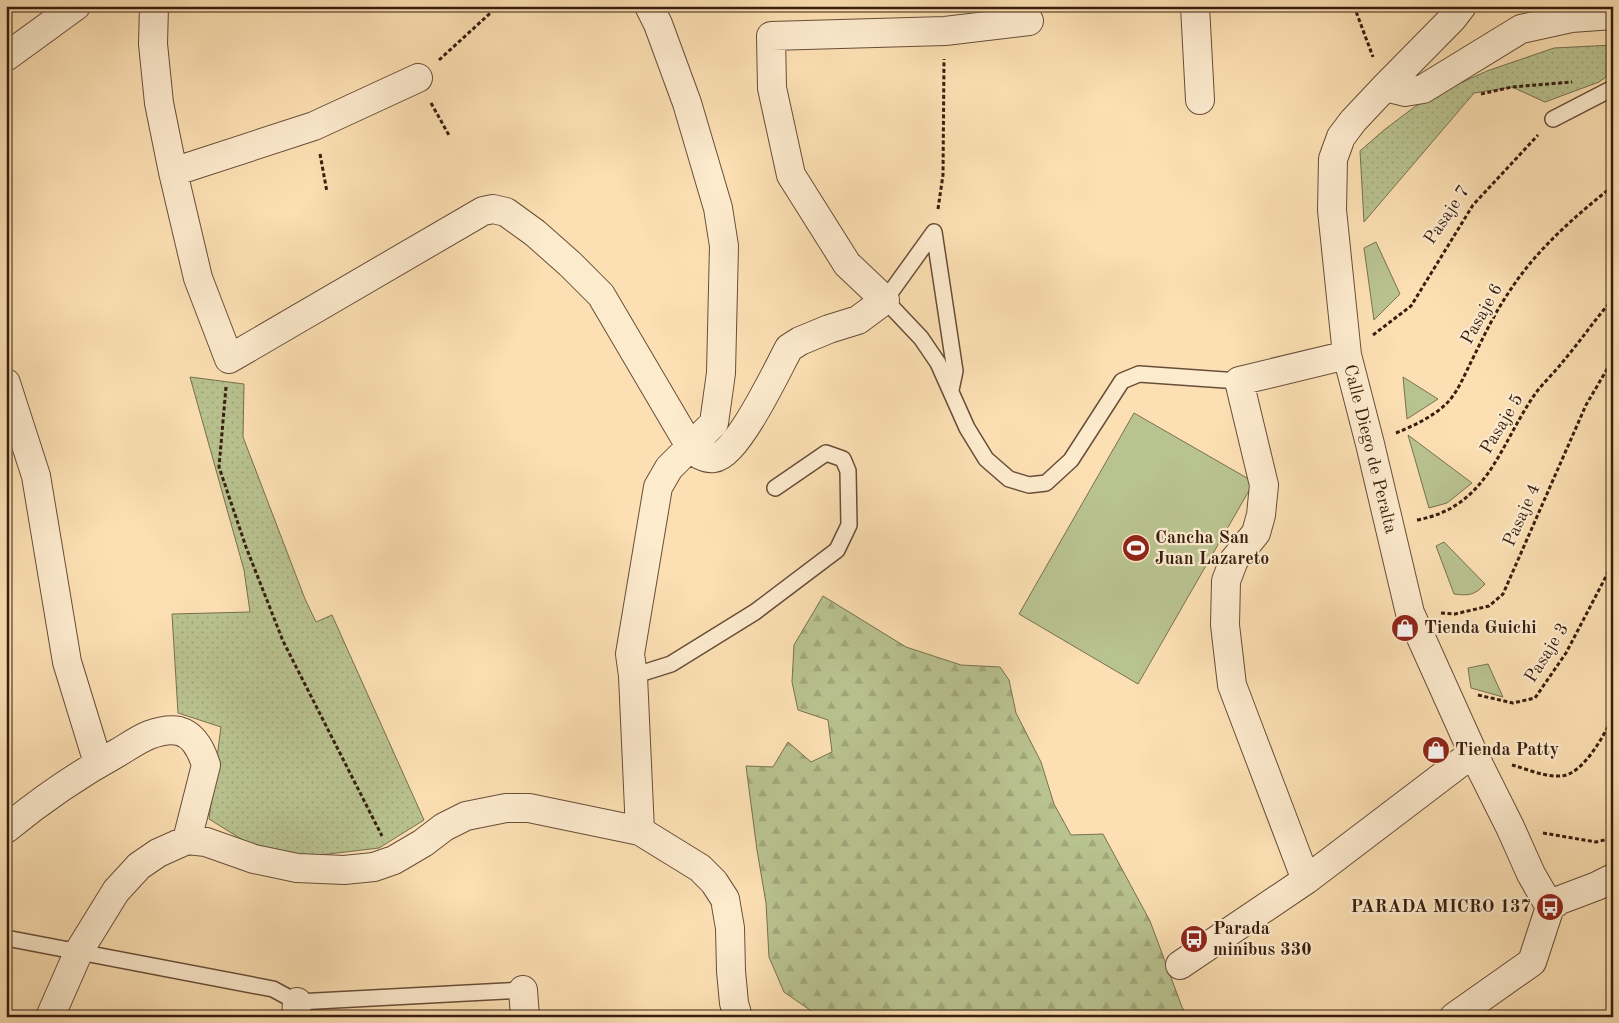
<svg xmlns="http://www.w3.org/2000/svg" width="1619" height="1023" font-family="'Old Standard TT',serif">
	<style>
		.grass { fill: url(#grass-dots); stroke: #787050 }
		.forest { fill: url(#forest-firs); stroke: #787050 }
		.park { fill: #b9c390; stroke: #787050 }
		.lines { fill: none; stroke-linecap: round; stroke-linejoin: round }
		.lane-casing { stroke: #684e38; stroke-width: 18 }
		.street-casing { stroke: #684e38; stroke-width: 30 }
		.path { stroke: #371e0f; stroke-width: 3; stroke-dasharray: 4 2.5; stroke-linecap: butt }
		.lane { stroke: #fdebce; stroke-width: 15 }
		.street { stroke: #fdebce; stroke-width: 28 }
		.labels { text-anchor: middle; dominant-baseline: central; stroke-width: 4.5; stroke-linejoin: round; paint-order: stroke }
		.street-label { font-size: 18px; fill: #371e0f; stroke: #fdebce }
		.poi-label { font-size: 18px; font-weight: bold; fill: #371e0f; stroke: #fdebce; text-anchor: start }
	</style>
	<defs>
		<pattern id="grass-dots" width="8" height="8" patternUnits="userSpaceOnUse" patternTransform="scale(1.25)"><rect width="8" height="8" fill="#b9c390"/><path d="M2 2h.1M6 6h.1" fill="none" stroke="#a0a77b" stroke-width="1.8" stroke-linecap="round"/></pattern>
		<pattern id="forest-firs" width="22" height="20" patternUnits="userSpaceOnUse" patternTransform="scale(1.25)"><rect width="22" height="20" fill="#b9c390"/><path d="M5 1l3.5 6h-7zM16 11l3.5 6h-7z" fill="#a0a77b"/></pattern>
	</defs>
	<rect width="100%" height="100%" fill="#fce0b3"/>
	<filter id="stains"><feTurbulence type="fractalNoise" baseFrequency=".004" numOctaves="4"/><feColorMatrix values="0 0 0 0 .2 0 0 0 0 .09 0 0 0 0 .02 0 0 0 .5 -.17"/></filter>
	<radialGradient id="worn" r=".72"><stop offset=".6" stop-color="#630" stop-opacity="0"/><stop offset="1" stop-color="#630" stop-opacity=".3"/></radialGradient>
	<path class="grass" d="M1613 45V72L1599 82 1545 102 1512 87 1474 93 1364 222 1360 151 1384 130 1425 99 1487 71 1554 48Z
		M190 377 244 384 243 437 305 599 316 622 332 615 424 820 379 848 303 857 246 842 209 819 221 727 178 713 172 614 250 612 244 570Z"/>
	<path class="forest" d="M823 596 906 647 961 665 1000 667 1009 680 1016 713 1041 762 1054 804 1071 835 1103 834 1150 921 1182 1007 1188 1017H820L784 992 769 957 766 903 757 850 746 766 773 767 788 742 811 762 832 752 828 720 798 710 792 682 794 645Z"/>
	<path class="park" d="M1376 242 1400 294 1374 320 1364 248Z
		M1403 377 1438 399 1407 419Z
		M1134 413 1254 482 1138 684 1019 614Z
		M1408 435 1472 483 1447 503 1429 508Z
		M1444 542 1485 584C1475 595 1469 596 1454 594L1436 546Z
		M1488 664 1503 697 1471 688 1468 668Z"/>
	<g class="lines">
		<g class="lane-casing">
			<path id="lane" d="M1553 119 1613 88
				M934 232 885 300 921 338 938 363 967 428 986 459 1009 479 1029 485 1046 483 1071 460 1122 381 1139 374 1239 381
				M934 232 955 371 951 390
				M633 676 671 664 755 612 837 550 849 525 848 471 843 459 826 453 775 488
				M6 938 273 989 297 1002 523 990"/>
		</g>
		<g class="street-casing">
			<path id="street" d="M154 6 153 44 159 103 173 172 198 278 229 359 483 211 493 209 506 212 535 233 570 264 601 295 691 448C698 454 704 459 714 458 737 456 777 370 789 348L800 341 829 329 858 320 885 300 847 264 791 175 772 88 771 36 945 31 1029 21
				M1195 6 1200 100
				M1462 6 1452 19 1385 87 1353 121 1341 137 1333 159 1332 210 1347 355 1370 444 1410 613 1473 753 1510 827 1531 874 1550 907
				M6 57 76 6
				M1385 87 1405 92 1423 89 1521 29 1571 18 1613 15
				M173 172 314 126 418 78
				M6 383 36 476 67 662 98 763
				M6 829C41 800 79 774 119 752 129 746 139 739 149 735 157 732 170 729 179 731 194 735 202 752 206 765L187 840
				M640 831 633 676 630 654 658 487 669 468 714 423 721 373 724 246 718 208 687 103 658 24 649 6
				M1306 880 1232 685 1225 625 1226 581 1234 560 1256 533 1261 515 1264 485 1239 381 1347 355
				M1180 965 1306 880 1473 753
				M523 990 525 1017
				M50 1017 79 951 116 891 139 866 158 853 187 840 206 842 254 859 297 868 344 870 374 867 394 860 423 843 444 827 466 816 506 808H529L640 831 700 868 714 882 725 899 730 928 731 971 734 1003 738 1017
				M296 1017 297 1002
				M1454 1017 1532 962 1550 907 1560 900 1597 886 1613 878"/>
		</g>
		<path class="path" d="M1354 6 1373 57
			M439 60 498 6
			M1481 94 1512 87 1572 82
			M431 103 450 137
			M320 154 327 192
			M938 209 943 175 944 59
			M1373 335 1411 306 1473 205 1538 135
			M226 387 219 467 246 547 283 641 382 836
			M1396 433C1413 426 1432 417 1445 405 1457 394 1464 376 1471 362 1483 338 1494 314 1509 292 1536 250 1574 217 1613 186
			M1417 520C1488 507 1499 446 1535 394 1544 382 1556 371 1565 359 1582 339 1596 318 1613 299
			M1441 613 1455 614 1489 606 1503 594 1586 405 1613 359
			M1478 695 1513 703 1535 698 1566 653 1613 563
			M1512 765C1527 769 1544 777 1561 776 1583 775 1604 735 1613 717
			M1543 833 1596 842 1613 838"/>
		<use href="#lane" class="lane"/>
		<use href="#street" class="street"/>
	</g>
	<defs>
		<g id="stadium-disc" transform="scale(1.4375)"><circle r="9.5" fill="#8f2418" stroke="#fdebce"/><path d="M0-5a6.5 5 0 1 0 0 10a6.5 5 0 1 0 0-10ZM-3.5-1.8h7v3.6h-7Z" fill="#fff"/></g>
		<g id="shop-disc" transform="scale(1.4375)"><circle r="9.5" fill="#8f2418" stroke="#fdebce"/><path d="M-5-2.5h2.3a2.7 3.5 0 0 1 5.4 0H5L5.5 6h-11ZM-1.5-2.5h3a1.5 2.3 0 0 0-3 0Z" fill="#fff"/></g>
		<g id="bus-disc" transform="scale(1.4375)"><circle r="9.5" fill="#8f2418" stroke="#fdebce"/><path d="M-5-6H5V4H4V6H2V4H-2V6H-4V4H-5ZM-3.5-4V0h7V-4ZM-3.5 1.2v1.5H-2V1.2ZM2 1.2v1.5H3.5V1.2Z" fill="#fff"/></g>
	</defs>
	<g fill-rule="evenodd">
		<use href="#stadium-disc" x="1136" y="548"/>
		<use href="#shop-disc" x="1405" y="628"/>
		<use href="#shop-disc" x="1436" y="750"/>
		<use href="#bus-disc" x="1550" y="907"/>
		<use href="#bus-disc" x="1194" y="939"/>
	</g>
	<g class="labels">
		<g class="street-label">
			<text transform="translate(1447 215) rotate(-56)">Pasaje 7</text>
			<text transform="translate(1482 314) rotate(-61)">Pasaje 6</text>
			<text transform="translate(1502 424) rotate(-59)">Pasaje 5</text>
			<text transform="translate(1370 449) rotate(76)">Calle Diego de Peralta</text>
			<text transform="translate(1522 515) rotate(-66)">Pasaje 4</text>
			<text transform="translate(1547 653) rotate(-58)">Pasaje 3</text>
		</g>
		<g class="poi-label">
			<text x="1155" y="538">Cancha San<tspan x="1155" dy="21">Juan Lazareto</tspan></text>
			<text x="1424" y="628">Tienda Guichi</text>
			<text x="1455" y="750">Tienda Patty</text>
			<text x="1531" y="907" text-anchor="end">PARADA MICRO 137</text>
			<text x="1213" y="929">Parada<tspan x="1213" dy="21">minibus 330</tspan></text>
		</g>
	</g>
	<rect width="1619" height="1023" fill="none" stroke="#fce0b3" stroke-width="25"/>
	<rect x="8" y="8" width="1604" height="1008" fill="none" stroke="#371e0f" stroke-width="2.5"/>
	<rect x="12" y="12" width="1594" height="998" fill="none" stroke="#371e0f"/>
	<rect width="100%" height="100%" filter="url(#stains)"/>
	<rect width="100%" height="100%" fill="url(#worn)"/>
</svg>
